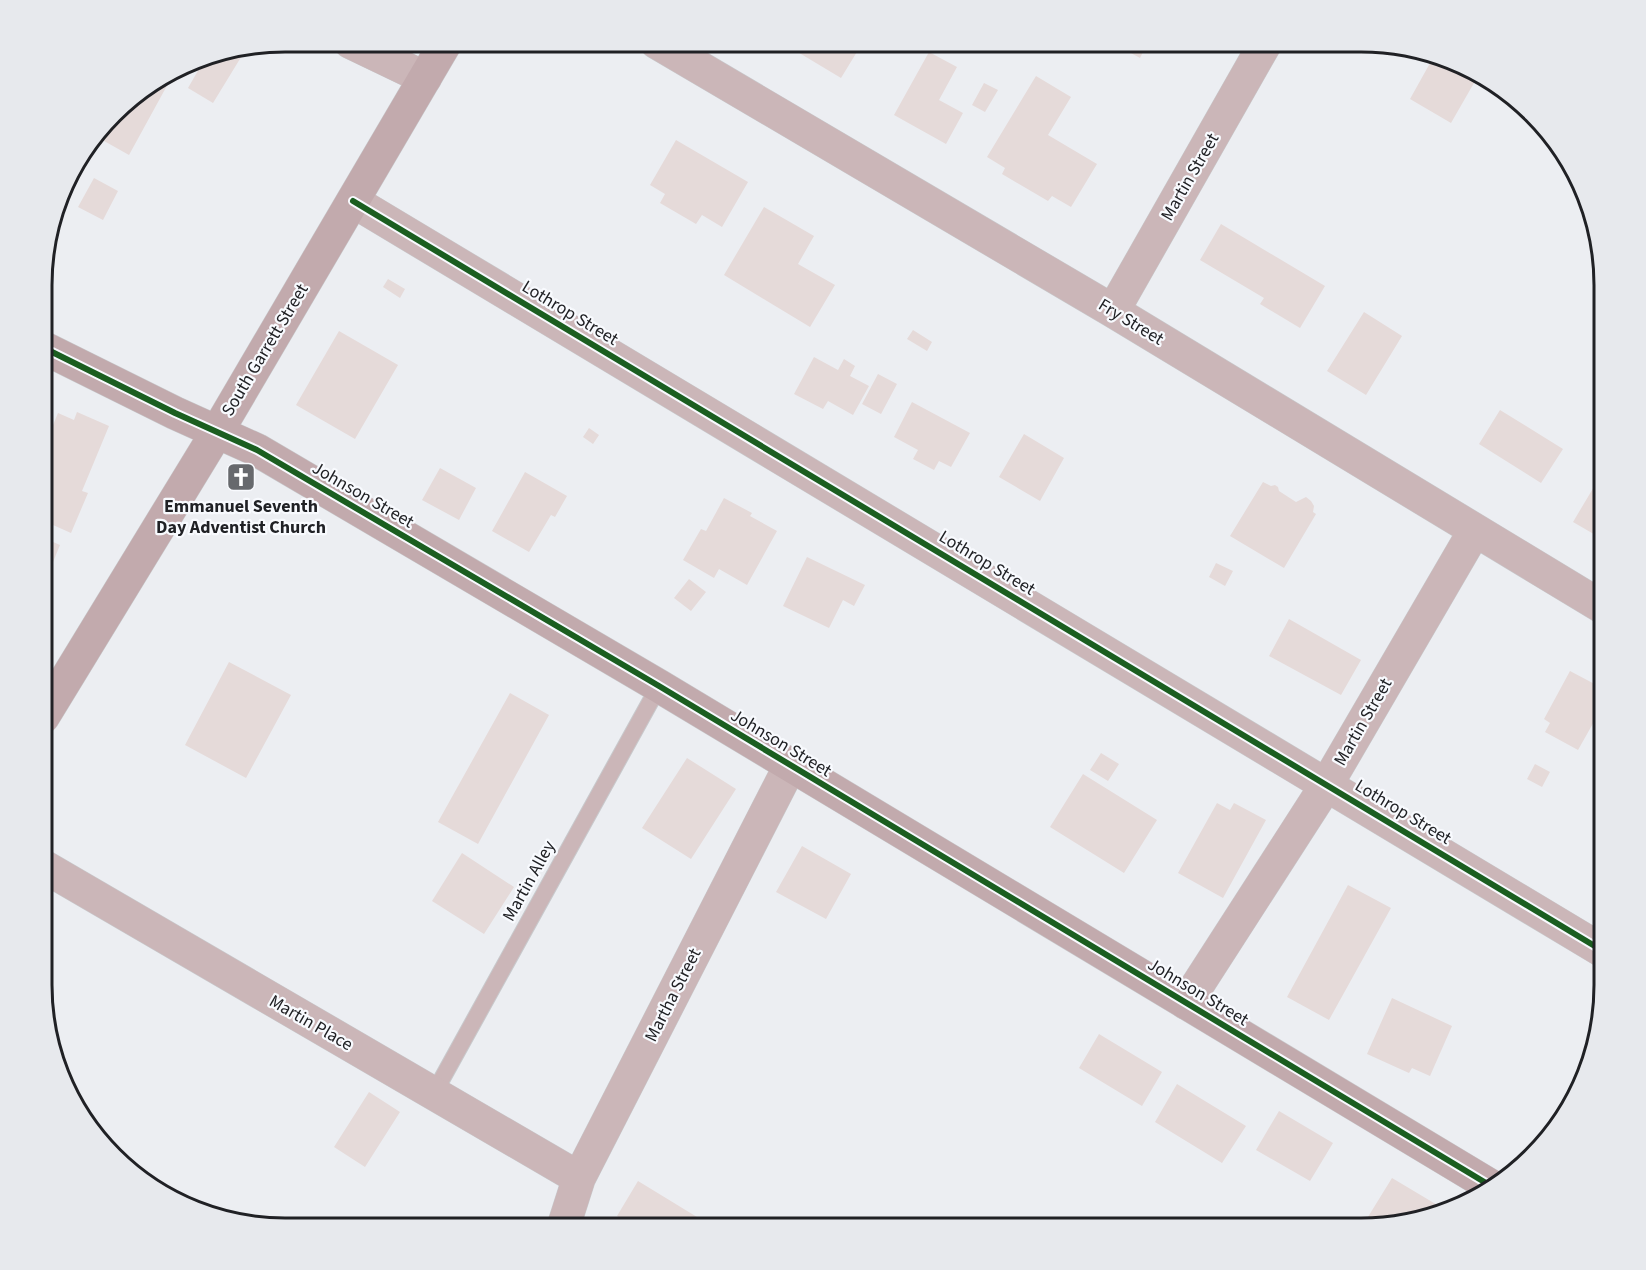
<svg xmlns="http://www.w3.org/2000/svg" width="1646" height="1270" font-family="'Source Sans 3',sans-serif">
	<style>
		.building { fill: #e5dad9 }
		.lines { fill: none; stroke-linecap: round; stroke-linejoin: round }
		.lane-casing { stroke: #c8c9cc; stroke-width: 18 }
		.street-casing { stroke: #c8c9cc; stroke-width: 34 }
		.secondary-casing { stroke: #c8c9cc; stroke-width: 34 }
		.lane { stroke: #cbb6b8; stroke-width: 16 }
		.street { stroke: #cbb6b8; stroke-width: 33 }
		.secondary { stroke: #c2aaad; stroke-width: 33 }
		.cycleway-casing { stroke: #f8fafe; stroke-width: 10 }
		.cycleway { stroke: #1b5e20; stroke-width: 6 }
		.labels { text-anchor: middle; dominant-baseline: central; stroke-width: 4.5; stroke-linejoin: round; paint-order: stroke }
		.street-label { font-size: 18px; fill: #202125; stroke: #f8fafe }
		.poi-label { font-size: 18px; font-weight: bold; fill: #202125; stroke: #f8fafe }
		.rim { fill: none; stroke: #202125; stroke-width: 3 }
	</style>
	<rect width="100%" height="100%" fill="#eceef2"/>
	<path class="building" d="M801 42H863L841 78 796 51Z
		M1111 42H1148L1140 58Z
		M246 49 213 103 188 88 207 55Z
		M929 52 957 67 939 100 963 113 946 144 894 115Z
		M1434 56 1453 60 1478 76 1451 123 1410 99Z
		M1036 76 1071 97 1048 135 1097 164 1071 207 1052 196 1048 201 1002 174 1005 168 987 157Z
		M165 79 169 82 129 155 97 137 125 102Z
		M984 83 998 90 985 112 972 105Z
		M676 140 748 182 722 227 702 215 696 224 660 203 665 194 650 185Z
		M94 178 118 191 103 220 78 207Z
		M764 207 814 236 798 264 835 285 810 327 724 275Z
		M54 224 58 226 48 245 47 244Z
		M1221 224 1325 286 1300 328 1260 304 1264 298 1200 260Z
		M388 279 405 289 400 298 383 287Z
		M1364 312 1402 336 1366 395 1327 371Z
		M913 330 932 342 927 351 907 339Z
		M339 331 398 365 355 439 296 405Z
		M814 357 838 370 844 359 855 366 850 376 869 386 853 415 828 401 823 409 794 394Z
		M878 374 897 384 881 414 862 404Z
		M912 402 970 433 951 467 939 461 934 470 913 459 918 450 894 437Z
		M1500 410 1563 449 1541 483 1479 444Z
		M77 412 109 426 82 491 88 493 71 533 44 521V447L58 413 74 420Z
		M589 428 599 435 593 444 583 437Z
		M1024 434 1064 458 1040 501 999 477Z
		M440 468 476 488 459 520 422 500Z
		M1604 470V540L1573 522Z
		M525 472 567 496 555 517 551 515 529 552 492 531Z
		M1263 482 1271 486 1275 485 1278 487 1279 491 1296 502 1306 497 1311 501 1314 506 1313 512 1316 514 1284 568 1230 536Z
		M724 498 752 513 750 516 777 531 747 585 719 569 714 578 683 560 701 529 706 531Z
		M44 538 60 545 46 579 43 578Z
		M807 557 865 585 854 606 843 600 829 628 783 606Z
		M1216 563 1233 571 1225 586 1209 577Z
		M689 579 706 592 691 611 674 598Z
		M1289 619 1361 660 1341 695 1269 656Z
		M229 662 291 695 246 778 185 745Z
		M1570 671 1604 689V704L1578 750 1545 732 1550 723 1544 719Z
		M510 693 549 715 478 844 438 822Z
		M1101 753 1119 764 1108 781 1090 770Z
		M687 758 736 789 691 859 642 828Z
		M1535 764 1550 772 1542 787 1527 779Z
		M1083 774 1157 820 1124 873 1050 827Z
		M1217 803 1230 810 1234 803 1266 820 1223 898 1178 873Z
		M802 846 851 874 826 919 776 892Z
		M462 853 514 887 484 934 432 901Z
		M1348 885 1391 908 1329 1020 1287 997Z
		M1392 998 1452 1026 1430 1076 1412 1068 1409 1073 1367 1054Z
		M1099 1034 1162 1072 1142 1106 1079 1068Z
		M1177 1084 1246 1126 1222 1163 1155 1122Z
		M369 1092 400 1112 365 1167 334 1147Z
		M1279 1111 1333 1143 1310 1181 1256 1150Z
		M1392 1178 1444 1209 1367 1227 1363 1225Z
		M638 1181 697 1217 690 1228H635L617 1216Z"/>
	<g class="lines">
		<g class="lane-casing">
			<path id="lane" d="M433 1095 659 686"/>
		</g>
		<g class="street-casing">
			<path id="street" d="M350 42 425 78
				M656 42 1113 311 1604 608
				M353 201 1603 951
				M1113 311 1266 42
				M43 866 579 1178
				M1186 1003 1327 784 1475 530
				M563 1228 579 1178 790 766"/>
		</g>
		<g class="secondary-casing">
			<path id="secondary" d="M44 348 175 413 257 450 659 686 1491 1186
				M43 717 217 432 446 42"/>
		</g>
		<use href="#lane" class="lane"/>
		<use href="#street" class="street"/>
		<use href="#secondary" class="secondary"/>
		<g class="cycleway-casing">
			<path id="cycleway" d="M353 201 1603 951
				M44 348 175 413 257 450 659 686 1491 1186"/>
		</g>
		<use href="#cycleway" class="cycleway"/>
	</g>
	<defs>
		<g id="church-square" transform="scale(1.5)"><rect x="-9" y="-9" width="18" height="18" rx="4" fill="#67696d" stroke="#f8fafe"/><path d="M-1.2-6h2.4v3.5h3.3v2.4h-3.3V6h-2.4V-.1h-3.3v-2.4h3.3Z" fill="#fff"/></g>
	</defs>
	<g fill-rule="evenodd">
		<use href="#church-square" x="241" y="477"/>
	</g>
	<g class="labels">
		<g class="street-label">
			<text transform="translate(1190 177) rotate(-60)">Martin Street</text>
			<text transform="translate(570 313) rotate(31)">Lothrop Street</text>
			<text transform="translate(1131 322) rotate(31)">Fry Street</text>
			<text transform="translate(265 350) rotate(-59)">South Garrett Street</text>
			<text transform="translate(363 495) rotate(30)">Johnson Street</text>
			<text transform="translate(987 563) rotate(31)">Lothrop Street</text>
			<text transform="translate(1363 722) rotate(-60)">Martin Street</text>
			<text transform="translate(781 743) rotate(31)">Johnson Street</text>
			<text transform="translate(1403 812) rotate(31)">Lothrop Street</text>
			<text transform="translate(529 881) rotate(-61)">Martin Alley</text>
			<text transform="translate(1198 992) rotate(31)">Johnson Street</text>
			<text transform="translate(673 995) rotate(-63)">Martha Street</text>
			<text transform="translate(311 1023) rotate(30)">Martin Place</text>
		</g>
		<g class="poi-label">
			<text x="241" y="506">Emmanuel Seventh<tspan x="241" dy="21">Day Adventist Church</tspan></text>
		</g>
	</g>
	<path d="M0 0H1646V1270H0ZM285 52H1361A233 233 0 0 1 1594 285V985A233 233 0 0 1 1361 1218H285A233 233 0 0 1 52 985V285A233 233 0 0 1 285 52Z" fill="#e7e9ed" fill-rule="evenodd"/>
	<path class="rim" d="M285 52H1361A233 233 0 0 1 1594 285V985A233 233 0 0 1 1361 1218H285A233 233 0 0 1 52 985V285A233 233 0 0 1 285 52Z"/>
</svg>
